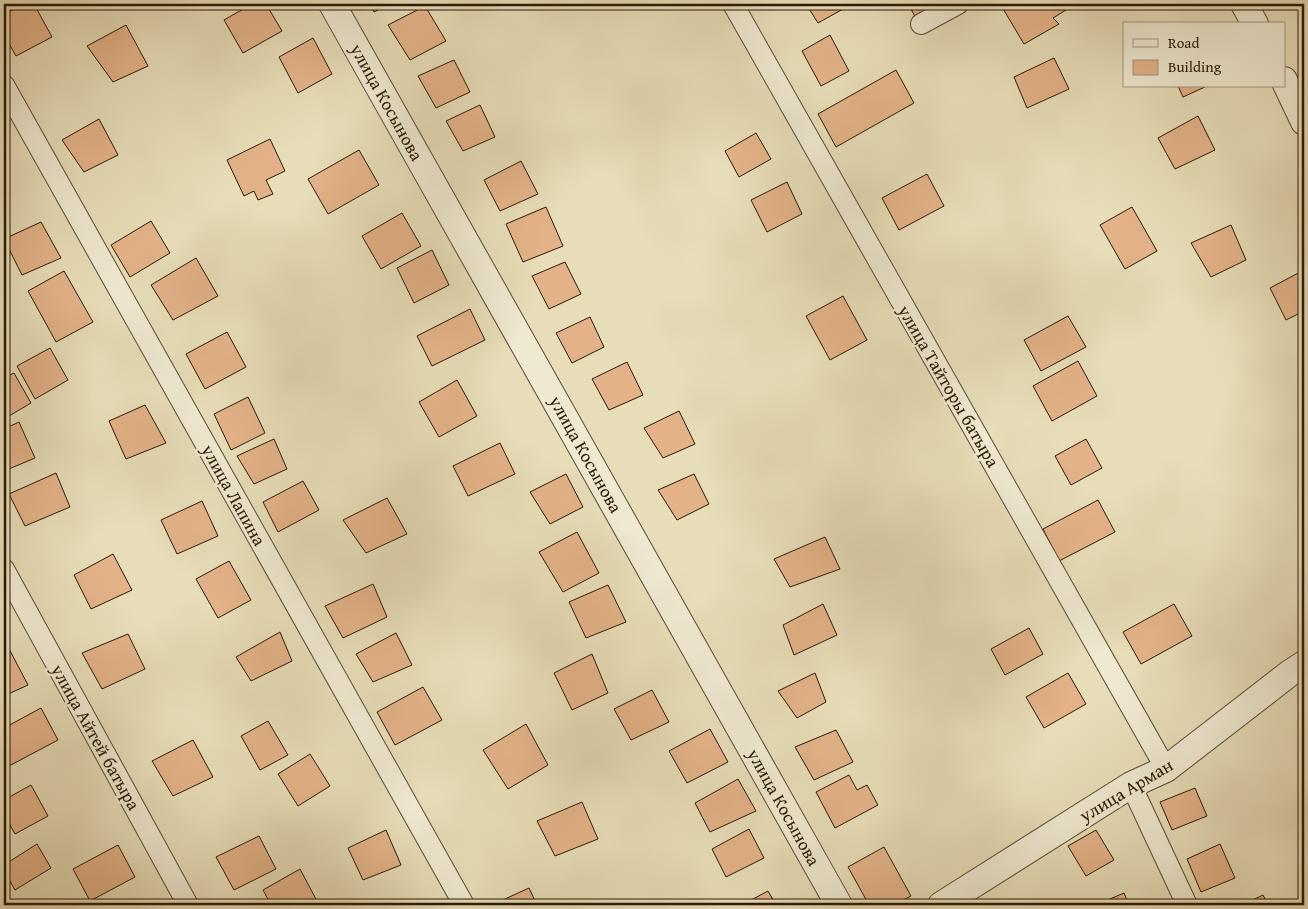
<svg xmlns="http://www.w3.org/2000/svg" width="1308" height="909" font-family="'Gentium Book Plus',serif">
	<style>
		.building { fill: #e3b289; stroke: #2b1b05 }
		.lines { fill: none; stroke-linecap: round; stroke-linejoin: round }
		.minor-casing { stroke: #5a4c32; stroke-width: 22 }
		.tertiary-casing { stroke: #5a4c32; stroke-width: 28 }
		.minor { stroke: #efe9d1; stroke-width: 20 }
		.tertiary { stroke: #efe9d1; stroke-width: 26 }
		.labels { text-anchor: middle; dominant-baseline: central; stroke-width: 4.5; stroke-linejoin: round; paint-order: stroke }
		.street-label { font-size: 18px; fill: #2b1b05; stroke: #efe9d1 }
	</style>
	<rect width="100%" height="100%" fill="#e7ddb8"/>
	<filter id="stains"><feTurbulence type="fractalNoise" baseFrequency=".004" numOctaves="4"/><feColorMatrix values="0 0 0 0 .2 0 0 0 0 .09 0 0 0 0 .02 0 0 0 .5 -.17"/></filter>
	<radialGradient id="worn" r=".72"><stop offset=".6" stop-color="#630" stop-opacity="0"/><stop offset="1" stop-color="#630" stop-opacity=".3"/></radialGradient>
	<path class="building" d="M24 4H34L52 37 16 56 4 35V14Z
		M252 4H266L282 31 243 53 224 20Z
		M370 4H389L374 12Z
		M806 4H852L818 23Z
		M908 4H941L916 18Z
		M1007 4H1062L1066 10 1053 18 1059 24 1024 44 1002 7Z
		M425 6 446 41 410 60 388 25Z
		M126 25 148 66 113 82 87 46Z
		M830 35 849 71 821 86 802 51Z
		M313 38 332 74 298 93 279 57Z
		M1054 58 1069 89 1027 108 1014 77Z
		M454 60 470 92 436 108 418 76Z
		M896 70 914 103 836 147 818 114Z
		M1178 86H1207L1183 97Z
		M480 105 495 137 463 151 446 121Z
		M1198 116 1215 150 1175 169 1158 138Z
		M99 119 118 155 84 172 62 140Z
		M756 133 771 159 739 177 725 151Z
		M270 139 285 171 266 180 273 194 258 200 254 191 244 196 227 160Z
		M359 150 379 185 328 214 308 179Z
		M521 161 538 194 500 211 484 180Z
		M927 174 944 206 899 230 882 198Z
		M787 182 802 214 767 232 751 200Z
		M546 207 563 246 523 262 506 224Z
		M1132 207 1157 251 1125 269 1100 225Z
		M402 213 421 246 381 269 362 236Z
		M151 221 170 253 130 277 111 245Z
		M41 222 61 258 22 275 4 239Z
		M1231 225 1246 260 1211 277 1191 243Z
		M432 250 449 285 414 303 397 268Z
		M196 258 218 296 173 320 151 285Z
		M565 262 581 294 549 309 532 276Z
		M1304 270V311L1286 320 1270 288Z
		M64 271 93 322 56 342 28 291Z
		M843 296 867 340 830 360 806 316Z
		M470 309 485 340 432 366 417 336Z
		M1068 316 1086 347 1041 371 1024 340Z
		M590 317 604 347 572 363 556 333Z
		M227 332 246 367 205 389 186 354Z
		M50 348 68 380 35 399 17 366Z
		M1078 361 1097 396 1052 421 1033 386Z
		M627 362 643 395 609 410 592 379Z
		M14 373 31 403 4 419V378Z
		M457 380 477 416 439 437 419 402Z
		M248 397 265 433 231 450 214 414Z
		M145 405 166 443 126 459 109 421Z
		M679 411 695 444 663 458 644 428Z
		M19 422 35 458 4 471V429Z
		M274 439 287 469 254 484 237 456Z
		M1086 439 1102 468 1071 485 1055 456Z
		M500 443 515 474 468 496 453 466Z
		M56 473 70 507 25 526 9 494Z
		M566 474 583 507 550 524 530 492Z
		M694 474 709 504 677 520 658 490Z
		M303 481 319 510 278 532 263 502Z
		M387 498 407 534 366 553 343 520Z
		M1098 500 1115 532 1059 561 1043 529Z
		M202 501 218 536 177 554 161 520Z
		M577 532 599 573 563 592 539 552Z
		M825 537 840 569 790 587 774 559Z
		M113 554 132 590 91 609 74 575Z
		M229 561 251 600 218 618 196 579Z
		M373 584 387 617 343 638 325 606Z
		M608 585 626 622 586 638 569 602Z
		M823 604 837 635 794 655 783 625Z
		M1174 604 1192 636 1141 664 1123 632Z
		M1029 628 1043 654 1005 675 991 649Z
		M280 632 292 661 251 681 236 657Z
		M396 633 412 665 373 682 356 654Z
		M128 634 145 669 102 689 82 653Z
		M7 645 28 685 4 696V647Z
		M592 654 608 693 572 710 554 673Z
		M815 673 826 702 797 718 778 691Z
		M1068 673 1086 704 1044 728 1026 697Z
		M423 687 442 720 395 745 377 712Z
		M652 690 669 722 631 740 614 709Z
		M41 708 58 740 9 766 4 756V728Z
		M268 721 288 755 260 770 241 736Z
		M526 724 548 765 508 789 483 750Z
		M710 729 728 762 687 783 669 751Z
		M836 730 853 762 814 780 795 747Z
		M193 740 213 777 173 796 152 761Z
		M310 754 330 786 298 806 278 774Z
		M849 775 857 790 867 785 878 805 835 828 816 792Z
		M738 779 756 811 710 832 695 803Z
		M31 785 48 816 15 834 4 814V800Z
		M1195 788 1207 816 1172 830 1160 802Z
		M582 802 598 839 555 856 537 821Z
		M749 829 764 858 726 877 712 849Z
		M386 830 401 865 363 880 348 848Z
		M1096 830 1114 860 1086 876 1068 846Z
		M259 836 276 869 234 890 216 857Z
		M37 844 51 868 15 890 4 871V865Z
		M1220 844 1235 878 1201 892 1187 859Z
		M118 845 135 877 90 901 73 869Z
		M884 847 911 896 894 905H869L848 867Z
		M300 869 318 903 314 905H271L263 890Z
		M529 888 537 905H492Z
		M768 891 776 905H742Z
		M1124 893 1129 905H1096Z
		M1263 895 1268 905H1242Z"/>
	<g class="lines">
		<g class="minor-casing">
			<path id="minor" d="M733 4 1166 769
				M921 24 958 4
				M4 85 464 905
				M4 569 188 905
				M1131 785 1187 905"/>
		</g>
		<g class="tertiary-casing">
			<path id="tertiary" d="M332 4 839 905
				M1244 4 1255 24
				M1284 80 1304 122
				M941 905 1131 785 1166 769 1290 673 1304 664"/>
		</g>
		<use href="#minor" class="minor"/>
		<use href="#tertiary" class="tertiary"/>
	</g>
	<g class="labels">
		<g class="street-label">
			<text transform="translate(387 102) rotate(61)">улица Косынова</text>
			<text transform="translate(949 386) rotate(60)">улица Тайторы батыра</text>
			<text transform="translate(586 454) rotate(61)">улица Косынова</text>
			<text transform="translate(234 495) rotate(61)">улица Лапина</text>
			<text transform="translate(96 737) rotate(61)">улица Айтей батыра</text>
			<text transform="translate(1126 790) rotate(-31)">улица Арман</text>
			<text transform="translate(784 807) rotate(61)">улица Косынова</text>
		</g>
	</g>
	<rect width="1308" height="909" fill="none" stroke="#e7ddb8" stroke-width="20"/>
	<rect x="5" y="5" width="1298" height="899" fill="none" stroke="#2b1b05" stroke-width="2.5"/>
	<rect x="10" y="10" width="1288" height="889" fill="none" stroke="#2b1b05"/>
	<rect x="1123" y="22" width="162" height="65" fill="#efe9d1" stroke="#a1977f"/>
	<rect x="1133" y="39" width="25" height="8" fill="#efe9d1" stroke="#a1977f"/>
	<text x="1168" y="48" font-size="15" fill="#2b1b05">Road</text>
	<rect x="1133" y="60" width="25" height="15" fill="#e3b289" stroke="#a1977f"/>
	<text x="1168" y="72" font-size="15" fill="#2b1b05">Building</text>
	<rect width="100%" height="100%" filter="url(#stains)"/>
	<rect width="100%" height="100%" fill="url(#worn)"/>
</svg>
